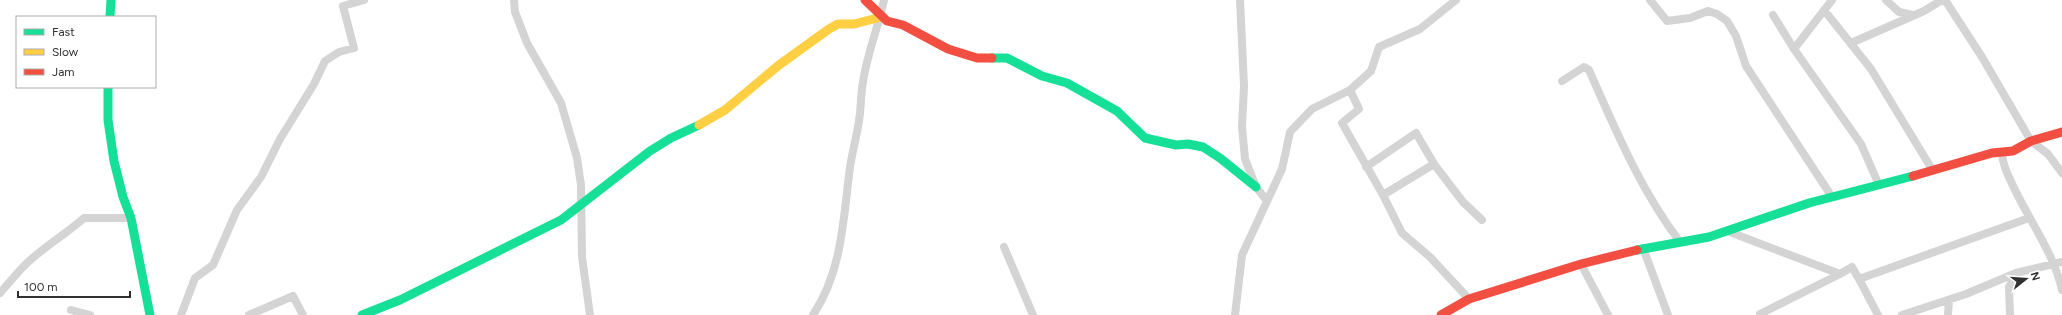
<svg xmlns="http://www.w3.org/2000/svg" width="2062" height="315" font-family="Figtree,sans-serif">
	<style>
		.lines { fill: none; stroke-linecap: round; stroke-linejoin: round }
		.street { stroke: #d4d4d4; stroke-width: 8 }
		.fast { stroke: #16e098; stroke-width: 9 }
		.slow { stroke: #ffcf43; stroke-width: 9 }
		.jam { stroke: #f24e42; stroke-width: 9 }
	</style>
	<rect width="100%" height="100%" fill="#fff"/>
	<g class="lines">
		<path class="street" d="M514 0 515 12 527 43 561 103 577 158 581 185 582 257 590 315
			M1240 0 1244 86 1242 127 1245 159 1256 187 1267 201
			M1650 0 1667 21 1690 18 1708 11 1717 14 1727 21 1736 36 1746 66 1832 197
			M1886 0 1899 12 1913 15
			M1945 0 1982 57 2031 141 2048 154 2062 173
			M1824 10 1871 69 1933 171
			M1773 15 1794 49 1861 144 1879 185
			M1851 43 1924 11 1942 0
			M1794 49 1832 0
			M1562 81 1584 67 1589 70C1615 129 1641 191 1680 242
			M1350 90 1359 109 1342 123 1383 195 1402 233 1430 257 1469 299
			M2002 153C2003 167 2009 177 2015 190 2031 223 2054 254 2062 290
			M1366 167 1416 133 1434 164
			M1383 195 1434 164 1463 202 1482 220
			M1727 231 1840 274 1852 267 1859 279
			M1004 247 1033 315
			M1643 248 1668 315
			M1581 264 1608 315
			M0 293C8 284 16 274 25 265 43 247 65 235 84 218H131
			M71 310 90 315
			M1760 314 1840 274
			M181 315 195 278 213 265 237 210 261 177 280 139 314 84 325 61 339 52 354 48 343 6 364 0
			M249 315 293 296 303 315
			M813 315C841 273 843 224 849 175 851 154 858 134 860 113 861 103 861 92 863 82 867 54 878 28 884 0
			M1235 315 1242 255 1282 169 1290 132 1312 109 1350 90 1371 71 1379 47 1420 29 1456 0
			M1878 315 1859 279 2029 218
			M1902 315 1966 294 2016 273 2062 262
			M1948 315 1949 300
			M2010 315 2009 287 2016 273"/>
		<path class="fast" d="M110 17 111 0
			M992 58H1007L1042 76 1067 83 1117 111 1145 138 1176 145 1188 144 1203 147 1220 158 1256 187
			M108 87V120L114 161 123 197 131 218 150 315
			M1637 250 1709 237 1809 203 1913 176
			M362 315 400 300 561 220 650 151 671 138 699 125"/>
		<path class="slow" d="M699 125 725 110 779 65 829 29 838 24H854L881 17"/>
		<path class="jam" d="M865 0 887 21 903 25 948 49 977 58H992
			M1913 176 1992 153 2013 151 2031 141 2062 132
			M1441 315 1469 299 1581 264 1637 250"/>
	</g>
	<rect x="16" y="16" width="140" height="72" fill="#ffffff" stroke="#acacac"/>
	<rect x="24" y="29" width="20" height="6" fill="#16e098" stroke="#acacac"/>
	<text x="52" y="36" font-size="12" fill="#303030">Fast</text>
	<rect x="24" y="49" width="20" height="6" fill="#ffcf43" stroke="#acacac"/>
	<text x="52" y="56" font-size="12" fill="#303030">Slow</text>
	<rect x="24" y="69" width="20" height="6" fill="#f24e42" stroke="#acacac"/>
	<text x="52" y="76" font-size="12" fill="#303030">Jam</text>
	<g transform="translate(2026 279) rotate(73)" stroke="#ffffff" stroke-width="3" paint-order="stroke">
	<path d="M0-3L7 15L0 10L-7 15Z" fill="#303030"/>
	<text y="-6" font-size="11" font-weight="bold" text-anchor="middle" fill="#303030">N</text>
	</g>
	<path d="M18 291v6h112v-6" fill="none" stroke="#303030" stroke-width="2"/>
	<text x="24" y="291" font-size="12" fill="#303030" stroke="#ffffff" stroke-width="3" paint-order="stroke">100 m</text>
</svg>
